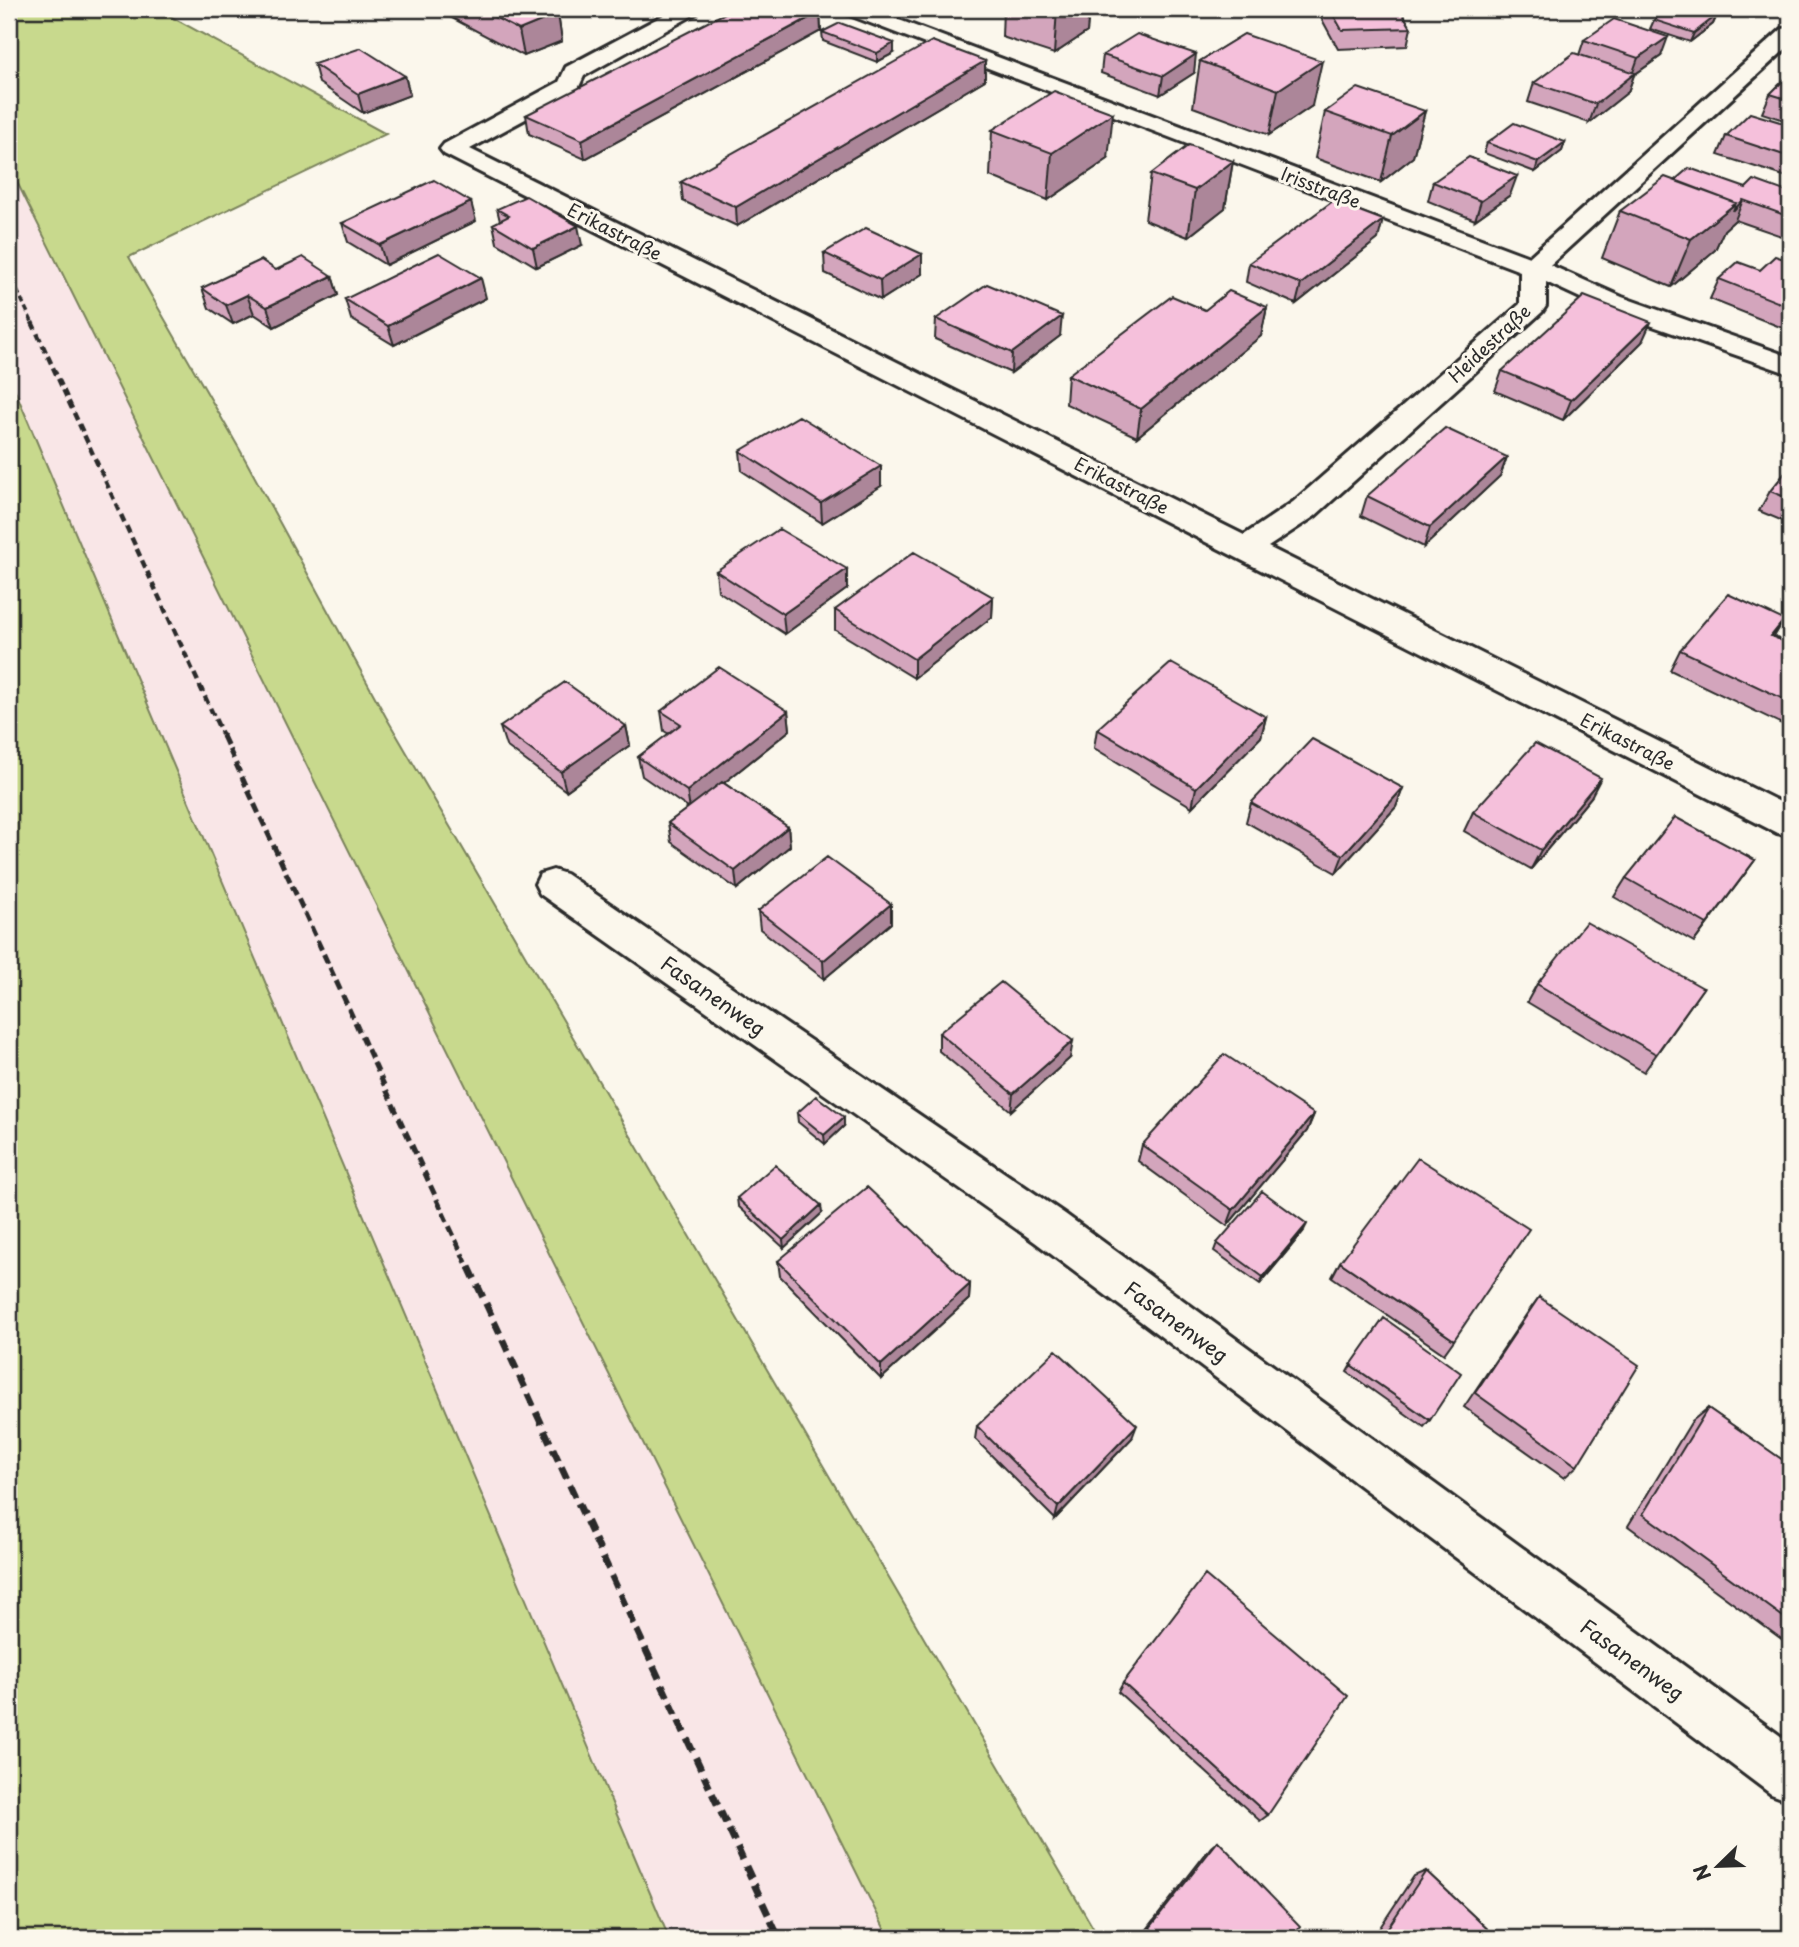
<svg xmlns="http://www.w3.org/2000/svg" width="1799" height="1947" font-family="'Playpen Sans',sans-serif">
	<style>
		.built { fill: #f9e6e7 }
		.green { fill: #c8d98d; stroke: #7a825c; stroke-width: 2 }
		.lines { fill: none; stroke-linecap: round; stroke-linejoin: round }
		.minor-casing { stroke: #2b2b2b; stroke-width: 6 }
		.minor { fill: #fbf7ec; fill-rule: evenodd }
		.rail-far3 { stroke: #2b2b2b; stroke-width: 3.5; stroke-dasharray: 6 3.5; stroke-linecap: butt }
		.rail-far2 { stroke: #2b2b2b; stroke-width: 4.5; stroke-dasharray: 8 4.5; stroke-linecap: butt }
		.rail-far1 { stroke: #2b2b2b; stroke-width: 5; stroke-dasharray: 10 5; stroke-linecap: butt }
		.rail { stroke: #2b2b2b; stroke-width: 7; stroke-dasharray: 13 7; stroke-linecap: butt }
		.wall { fill: #d3a5bc; stroke: #2b2b2b; stroke-width: 2 }
		.shaded-wall { fill: #ac8699; stroke: #2b2b2b; stroke-width: 2 }
		.building { fill: #f5c0db; stroke: #2b2b2b; stroke-width: 2 }
		.labels { text-anchor: middle; dominant-baseline: central; stroke-width: 6; stroke-linejoin: round; paint-order: stroke }
		.far-street-label { font-size: 18px; fill: #2b2b2b; stroke: #fbf7ec }
		.street-label { font-size: 21px; fill: #2b2b2b; stroke: #fbf7ec }
	</style>
	<rect width="100%" height="100%" fill="#fbf7ec"/>
	<filter id="ink" filterUnits="userSpaceOnUse"><feTurbulence type="fractalNoise" baseFrequency=".0143" numOctaves="2"/><feDisplacementMap in="SourceGraphic" scale="14" xChannelSelector="R" yChannelSelector="G"/><feConvolveMatrix kernelMatrix="1 2 1 2 8 2 1 2 1" color-interpolation-filters="sRGB"/></filter>
	<g filter="url(#ink)">
		<path class="built" d="M9 166 889 1938H669L9 376Z"/>
		<path class="green" d="M9 9H157L386 134 129 257 240 450 386 717 1099 1938H889L9 166Z
			M9 376 669 1938H9Z"/>
		<g class="lines">
			<g class="minor-casing">
				<path id="minor" d="M675 9H701L697 13 584 76 577 91 470 149 1244 535 1293 502 1520 304V271L844 13 841 9H870L1529 257 1782 29 1790 28V45L1550 265 1622 297 1790 357V374L1604 309 1546 282V306L1542 312 1315 516 1268 547 1790 807V836L1777 833 444 154 440 149 444 144 559 82 566 67Z
					M553 870 566 874 1065 1214 1790 1743V1801L1771 1794 1035 1242 540 894 535 884 540 874Z"/>
			</g>
			<use href="#minor" class="minor"/>
			<path class="rail-far3" d="M9 273 33 324"/>
			<path class="rail-far2" d="M32 322 224 738"/>
			<path class="rail-far1" d="M223 736 469 1269"/>
			<path class="rail" d="M469 1267 779 1938"/>
		</g>
		<path class="wall" d="M435 9H547L558 14 562 41 524 56Z
			M1003 9H1089L1087 32 1054 54 1002 37Z
			M1246 9H1313L1312 14 1251 16Z
			M1320 9H1400L1411 28 1407 46 1338 49 1319 14Z
			M820 12 821 31 585 159 529 134 526 115Z
			M1717 15 1713 24 1690 42 1650 29 1654 20Z
			M822 32 894 53 877 62 823 41Z
			M1244 34 1312 106 1269 135 1193 107 1200 61Z
			M1584 40 1661 56 1634 75 1628 92 1589 123 1528 102 1534 83 1579 55Z
			M1103 55 1194 73 1160 95 1101 73Z
			M314 64 405 76 410 95 363 113 319 83Z
			M1790 74V122L1762 113 1770 94Z
			M985 80 737 226 683 201 681 182Z
			M1425 111 1413 157 1381 182 1315 158 1325 112Z
			M1790 125V178L1718 155 1726 136Z
			M992 130 1108 159 1048 200 990 176Z
			M1565 142 1562 151 1535 172 1484 153 1487 143Z
			M1233 161 1225 208 1188 237 1145 220 1151 174Z
			M1675 180 1790 193V239L1735 220 1724 230 1715 250 1671 287 1602 258 1620 211Z
			M1433 182 1510 195 1475 220 1428 201Z
			M497 209 582 245 537 267 497 243 493 224 500 221Z
			M476 221 386 265 348 242 342 223Z
			M1378 239 1296 304 1246 282 1249 263Z
			M824 253 922 274 881 300 825 273Z
			M1790 261V331L1710 299 1719 279 1760 270Z
			M276 270 332 276 338 295 274 327 254 314 233 324 209 308 202 288Z
			M486 298 394 345 351 319 345 299Z
			M1267 307 1261 336 1137 437 1066 404 1068 375Z
			M936 319 1060 336 1011 373 935 339Z
			M1642 342 1563 420 1495 391 1502 371Z
			M740 451 881 486 822 523 742 471Z
			M1507 457 1500 476 1424 547 1361 516 1367 496Z
			M1790 467V524L1759 511 1770 491Z
			M716 571 847 589 785 634 718 591Z
			M993 597 992 617 914 678 835 630V610Z
			M1784 620 1774 637 1790 644V724L1788 727 1670 670 1680 650Z
			M661 711H788L790 730 724 783 788 827 790 846 737 889 671 842 668 823 688 808 642 776 638 757 669 734 664 731Z
			M1266 717 1261 737 1192 807 1094 748 1097 729Z
			M626 726 630 745 566 791 506 746 500 727Z
			M1403 788 1396 807 1336 873 1246 822 1251 803Z
			M1591 797 1531 869 1464 831 1473 812Z
			M1755 860 1694 942 1614 897 1626 878Z
			M891 904V923L824 979 760 929 758 911Z
			M1537 984 1703 988 1644 1072 1527 1002Z
			M939 1033 1070 1058 1011 1111 939 1051Z
			M797 1113 844 1126 825 1144 798 1122Z
			M1314 1114 1307 1131 1227 1226 1138 1161 1142 1145Z
			M737 1198 822 1213 784 1248 738 1206Z
			M1303 1232 1260 1284 1214 1251 1217 1243Z
			M778 1261 970 1284 969 1299 881 1379 780 1276Z
			M1340 1262 1454 1340 1444 1354 1332 1277Z
			M1539 1297 1577 1466 1564 1478 1464 1407 1528 1312Z
			M1351 1365 1430 1420 1424 1427 1347 1372Z
			M1708 1408 1790 1465V1641L1787 1643 1628 1526 1692 1421Z
			M977 1426 1132 1438 1055 1519 975 1439Z
			M1123 1683 1268 1815 1260 1821 1118 1692Z
			M1218 1841 1291 1938H1151L1145 1932 1211 1847Z
			M1426 1871 1497 1938H1373L1414 1876Z"/>
		<path class="shaded-wall" d="M1057 9H1089L1087 32 1054 54Z
			M820 12 821 31 585 159 582 140Z
			M558 14 562 41 524 56 519 30Z
			M1717 15 1713 24 1690 42 1694 33Z
			M1668 37 1661 56 1634 75 1628 92 1589 123 1596 104 1632 75 1638 58Z
			M894 43V53L877 62V53Z
			M1196 54 1194 73 1160 95 1163 76Z
			M985 61V80L737 226 736 207Z
			M1322 61 1312 106 1269 135 1278 90Z
			M405 76 410 95 363 113 358 94Z
			M1425 111 1413 157 1381 182 1392 136Z
			M1113 113 1108 159 1048 200 1052 153Z
			M1565 142 1562 151 1535 172 1538 162Z
			M1233 161 1225 208 1188 237 1195 190Z
			M1517 176 1510 195 1475 220 1481 201Z
			M1743 200 1735 220 1724 230 1715 250 1671 287 1691 239 1736 203Z
			M471 202 476 221 386 265 380 245Z
			M1383 220 1378 239 1296 304 1301 284Z
			M578 226 582 245 537 267 533 248Z
			M922 254V274L881 300 880 280Z
			M332 276 338 295 274 327 267 307Z
			M481 278 486 298 394 345 388 326Z
			M247 295 254 314 233 324 226 305Z
			M1267 307 1261 336 1137 437 1141 409Z
			M1062 316 1060 336 1011 373 1012 353Z
			M1651 322 1642 342 1563 420 1571 400Z
			M1507 457 1500 476 1424 547 1430 527Z
			M881 466V486L822 523 821 503Z
			M847 569V589L785 634 783 614Z
			M993 597 992 617 914 678V659Z
			M1784 620 1772 639 1771 636Z
			M788 711 790 730 690 810 687 791Z
			M1266 717 1261 737 1192 807 1196 788Z
			M626 726 630 745 566 791 561 772Z
			M1601 778 1591 797 1531 869 1541 850Z
			M1403 788 1396 807 1336 873 1343 855Z
			M788 827 790 846 737 889 735 871Z
			M1755 860 1742 878 1694 942 1707 924Z
			M891 904V923L824 979 823 961Z
			M1073 1041 1070 1058 1011 1111 1013 1094Z
			M1314 1114 1307 1131 1227 1226 1233 1210Z
			M844 1117V1126L825 1144 824 1135Z
			M821 1205 822 1213 784 1248 783 1240Z
			M1307 1224 1303 1232 1260 1284 1263 1277Z
			M970 1284 969 1299 881 1379V1365Z
			M1137 1425 1132 1438 1055 1519 1058 1507Z"/>
		<path class="building" d="M479 9H547L558 14 519 30Z
			M733 9H810L820 12 582 140 526 115Z
			M1330 9H1400L1411 28 1342 30Z
			M1669 9H1697L1717 15 1694 33 1654 20Z
			M1614 19 1668 37 1638 58 1584 40Z
			M840 23 894 43 877 53 822 32Z
			M1137 34 1196 54 1163 76 1103 55Z
			M1244 34 1322 61 1278 90 1200 61Z
			M932 41 985 61 736 207 681 182Z
			M361 48 405 76 358 94 314 64Z
			M1574 53 1635 73 1596 104 1534 83Z
			M1790 74V100L1770 94Z
			M1358 88 1425 111 1392 136 1325 112Z
			M1054 91 1113 113 1052 153 992 130Z
			M1750 113 1790 125V157L1726 136Z
			M1514 123 1565 142 1538 162 1487 143Z
			M1189 145 1233 161 1195 190 1151 174Z
			M1469 157 1517 176 1481 201 1433 182Z
			M1689 168 1746 188 1754 180 1790 193V217L1743 200 1733 211 1736 203 1675 180Z
			M1665 177 1736 203 1691 239 1620 211Z
			M434 180 471 202 380 245 342 223Z
			M526 196 578 226 533 248 493 224 509 216 497 209Z
			M1333 201 1383 220 1301 284 1249 263Z
			M866 228 922 254 880 280 824 253Z
			M439 253 481 278 388 326 345 299Z
			M1775 256 1790 261V307L1719 279 1738 262 1760 270Z
			M303 257 332 276 267 307 247 295 226 305 202 288 261 260 276 270Z
			M987 284 1062 316 1012 353 936 319Z
			M1229 291 1267 307 1141 409 1068 375 1172 296 1205 310Z
			M1584 296 1651 322 1571 400 1502 371Z
			M799 416 881 466 821 503 740 451Z
			M1445 428 1507 457 1430 527 1367 496Z
			M1790 467V499L1770 491Z
			M779 529 847 569 783 614 716 571Z
			M914 552 993 597 914 659 835 610Z
			M1728 594 1784 620 1771 636 1790 644V702L1680 650Z
			M1171 663 1266 717 1196 788 1097 729Z
			M719 667 788 711 687 791 638 757 681 724 661 711Z
			M565 682 626 726 561 772 500 727Z
			M1312 739 1403 788 1343 855 1251 803Z
			M1535 743 1601 778 1541 850 1473 812Z
			M722 782 788 827 735 871 668 823Z
			M1675 817 1755 860 1707 924 1626 878Z
			M827 857 891 904 823 961 758 911Z
			M1586 922 1703 988 1656 1054 1537 984Z
			M1001 982 1073 1041 1013 1094 939 1033Z
			M1224 1054 1314 1114 1233 1210 1142 1145Z
			M816 1096 844 1117 824 1135 797 1113Z
			M1418 1158 1529 1229 1454 1340 1340 1262Z
			M775 1165 821 1205 783 1240 737 1198Z
			M867 1187 970 1284 881 1365 778 1261Z
			M1262 1191 1307 1224 1263 1277 1217 1243Z
			M1539 1297 1639 1365 1577 1466 1475 1393Z
			M1384 1318 1461 1373 1430 1420 1351 1365Z
			M1056 1350 1137 1425 1058 1507 977 1426Z
			M1708 1408 1790 1465V1622L1643 1514Z
			M1205 1575 1348 1696 1268 1815 1123 1683Z
			M1218 1841 1300 1926 1291 1938H1160L1150 1928Z
			M1426 1871 1497 1938H1381Z"/>
	</g>
	<g class="labels">
		<g class="far-street-label">
			<text transform="translate(1321 187) rotate(21)">Irisstraße</text>
			<text transform="translate(615 231) rotate(27)">Erikastraße</text>
			<text transform="translate(1489 343) rotate(-43)">Heidestraße</text>
			<text transform="translate(1122 485) rotate(27)">Erikastraße</text>
			<text transform="translate(1628 741) rotate(27)">Erikastraße</text>
		</g>
		<g class="street-label">
			<text transform="translate(714 995) rotate(35)">Fasanenweg</text>
			<text transform="translate(1177 1321) rotate(36)">Fasanenweg</text>
			<text transform="translate(1633 1659) rotate(36)">Fasanenweg</text>
		</g>
	</g>
	<rect width="1799" height="1947" fill="none" stroke="#fbf7ec" stroke-width="35"/>
	<rect x="18" y="18" width="1764" height="1912" fill="none" stroke="#2b2b2b" stroke-width="2.5" filter="url(#ink)"/>
	<g transform="translate(1718 1866) rotate(247)" stroke="#fbf7ec" stroke-width="5" paint-order="stroke">
	<path d="M0-5L12 26L0 18L-12 26Z" fill="#2b2b2b"/>
	<text y="-10" font-size="19" font-weight="bold" text-anchor="middle" fill="#2b2b2b">N</text>
	</g>
</svg>
